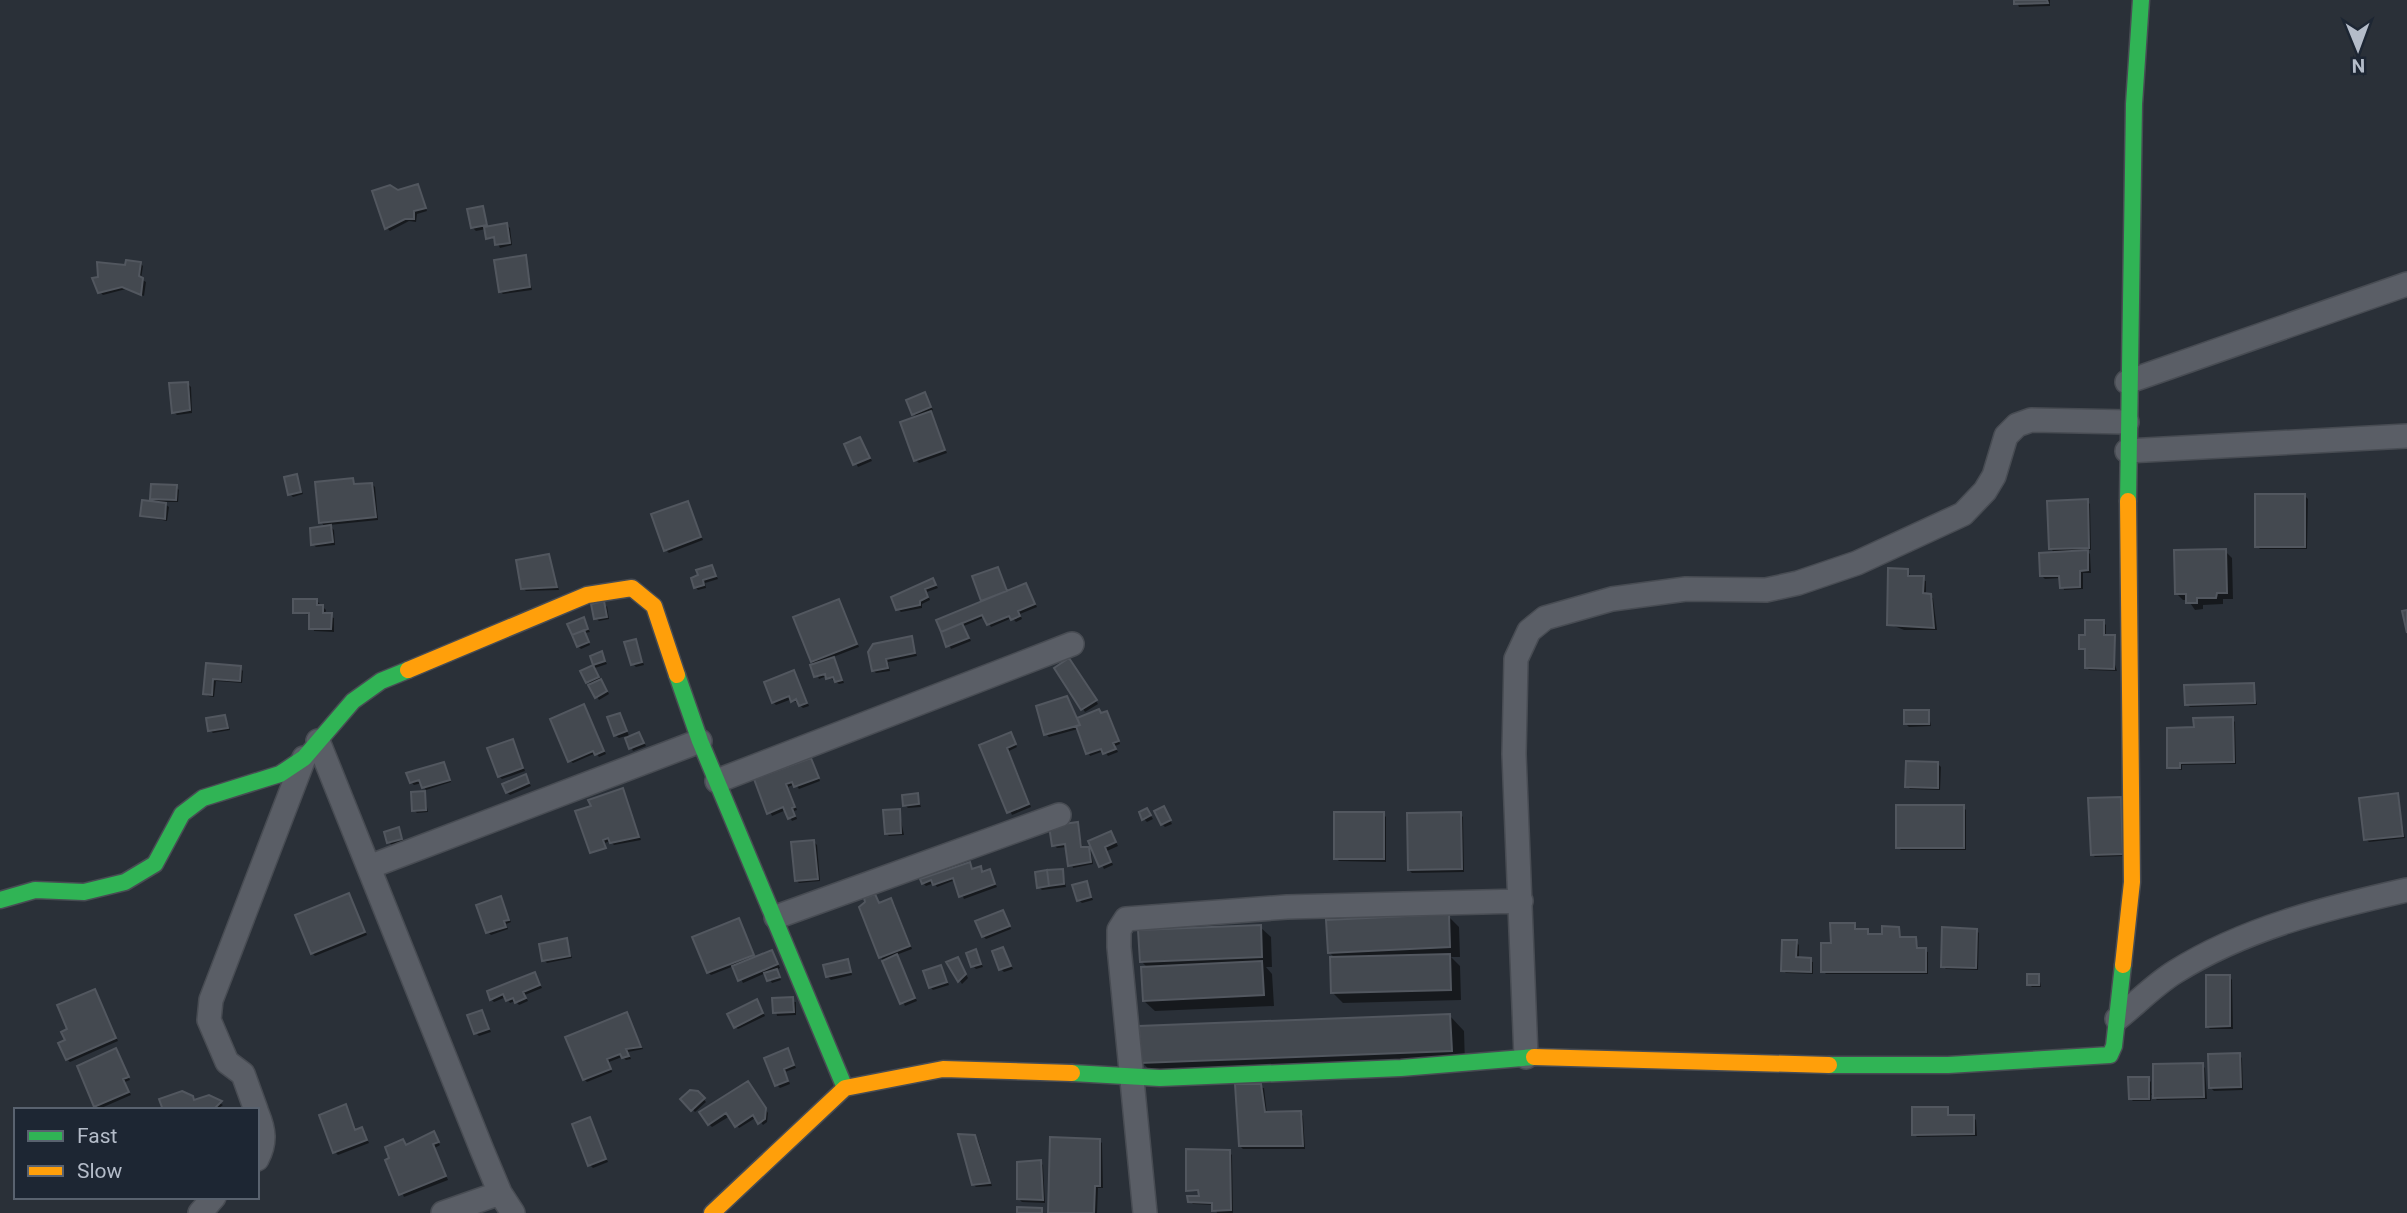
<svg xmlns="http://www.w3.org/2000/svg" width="2407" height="1213" font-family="Roboto,sans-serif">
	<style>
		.shadow { fill: #0007 }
		.building { fill: #444950; stroke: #52575f; stroke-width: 2 }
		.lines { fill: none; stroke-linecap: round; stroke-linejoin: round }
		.street-casing { stroke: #484c53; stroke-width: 26 }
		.fast-casing { stroke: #484c53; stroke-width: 19 }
		.slow-casing { stroke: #484c53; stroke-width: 19 }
		.street { stroke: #5a5e66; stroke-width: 23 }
		.fast { stroke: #30b455; stroke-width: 16 }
		.slow { stroke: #ff9f0a; stroke-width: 16 }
	</style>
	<rect width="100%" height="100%" fill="#2a3038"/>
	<path class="shadow" d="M2016 0H2050V6L2019 7Z
		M418 186 427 211 417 214 416 222 409 221 390 231 387 228 398 192Z
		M482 208 489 228 507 225 510 228 512 245 500 248 496 240 488 238 486 229 476 231 473 228Z
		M525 257 532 290 503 294 500 291Z
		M140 263 143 266 141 279 146 282 144 296 126 289 103 295 100 292 126 267Z
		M188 384 191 387 192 413 177 415 174 412Z
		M927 398 933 410 929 412 947 453 919 463 916 460 917 418 914 414Z
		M860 439 872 461 858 467 846 445Z
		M296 476 303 494 293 497 290 494Z
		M353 480 356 486 372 484 375 487 378 520 329 525 334 530 335 545 316 547 313 544 326 528 321 522Z
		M176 487 179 490 178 502H163L169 507 167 521 142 516 158 504 152 498Z
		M2305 496 2308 499 2307 549H2260L2257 546Z
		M2087 501 2090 504 2091 550H2086L2090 554 2091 573H2083V589L2064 590 2061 578 2045 579 2042 576 2056 554 2051 549Z
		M688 503 703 540 669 553 666 550Z
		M2225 551 2232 558 2233 599H2223V604L2203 605V609L2195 610 2188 600H2183L2176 593Z
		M548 556 559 590 526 591 523 588Z
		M712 567 718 579 705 583 706 588 698 590 695 587 700 576Z
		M998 569 1008 592 1026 585 1037 607 1020 614 1022 619 1016 622 1012 618 991 627 985 617 964 626 971 641 951 649 938 621 983 602 975 577Z
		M1908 570 1911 578 1926 581V595L1933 598 1937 630H1904L1889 624Z
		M933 581 938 588 927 592 930 600 922 604V608L901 612 898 609Z
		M317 601 326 610 325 615 334 618V632L314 631 311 615 295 612Z
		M839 601 859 647 833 657 844 683 839 684 827 676 819 679 812 661Z
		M607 606 609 619 599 621 596 618Z
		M583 619 590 632 585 633 590 645 581 649 578 646Z
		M2103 622 2106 625V636L2117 671 2089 670 2086 667V651L2081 648 2086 637Z
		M911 638 917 656 888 662 890 671 876 673 873 670 869 652Z
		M635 641 644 665 636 667 633 664Z
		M601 654 607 664 595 668 609 694 599 700 583 672 595 666 592 657Z
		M1072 663 1098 704 1085 712 1083 709Z
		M208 664 240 668 243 671 242 683 216 681 214 697 208 696 205 693Z
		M794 672 809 706 803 708 792 699 776 705 773 702Z
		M2253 685 2257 705 2190 707 2187 704Z
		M1067 698 1078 719 1107 713 1110 716 1120 744 1115 746 1118 752 1108 756 1104 751 1090 756 1078 729 1049 737 1046 734Z
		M583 706 606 754 599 757 596 753 573 763 570 761Z
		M1928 711 1931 726 1909 727 1906 724Z
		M620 715 630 738 639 734 646 746 633 751 626 736 619 738 616 736 609 718Z
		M225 716 230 730 213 733 210 730Z
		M2232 719 2235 722 2236 764 2182 765V770L2169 767Z
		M1010 734 1017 747 1009 751 1031 807 1012 815 982 746Z
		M513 741 525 771 502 779 499 776Z
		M811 760 820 781 799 789 795 784 788 787 797 810 794 811 797 819 792 821 786 810 772 816 756 780Z
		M443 764 451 782 426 790 422 783 414 785 411 782Z
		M1938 764 1941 767 1940 790 1910 789 1907 786Z
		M525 776 531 786 510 795 507 792Z
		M622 790 641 840 614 845 610 841 605 843 606 846 591 851 593 807Z
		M424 793 428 812 417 813 414 810Z
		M917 795 921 807 908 808 905 805Z
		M2397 795 2405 838 2369 842 2366 839Z
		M2090 799 2125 856 2095 857 2092 854Z
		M1963 807 1966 810V850H1901L1898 847Z
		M1164 808 1172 824 1165 827 1162 824Z
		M1147 810 1153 819 1147 822 1144 819Z
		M899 811 904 835 889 836 886 833Z
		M1383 814 1386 817V862L1339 861 1336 858Z
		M1460 814 1463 817 1464 872 1412 873 1409 870Z
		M1077 824 1083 849 1091 852 1093 864 1073 868 1067 847 1057 848 1054 845Z
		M398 829 404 842 392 845 389 842Z
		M1111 833 1118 846 1107 851 1113 865 1104 869 1090 842Z
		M814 842 817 845 820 881 799 883 796 880Z
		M969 864 974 870 981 868 984 873 989 871 997 887 964 899 955 880 937 887 934 883 926 886 923 883Z
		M1062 871 1066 887 1042 890 1039 887Z
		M1086 883 1093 900 1082 903 1079 900Z
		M349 895 367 935 315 956 312 953Z
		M874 896 880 905 891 900 894 903 912 949 896 955 917 1001 905 1006 881 957Z
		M501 898 511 922 506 924 508 929 491 935 488 932Z
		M1003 912 1011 929 986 939 983 936Z
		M1448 916 1459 927 1460 957H1451L1460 966 1461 1000 1343 1003 1332 992 1335 958 1329 952Z
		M739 920 756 958 772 952 774 955 780 968 775 970 781 980 772 983 766 973 743 983 734 966 711 975 708 972Z
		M1855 925 1858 931H1867L1870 935H1884L1899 929 1902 939H1916L1919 949 1928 952V974H1826L1823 971 1832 945Z
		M1260 927 1271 937 1272 967H1266L1272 974 1274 1006 1155 1011 1144 1001 1149 969 1142 962Z
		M1976 930 1979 933 1978 970 1946 969 1943 966Z
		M566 940 572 958 547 963 544 960Z
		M1796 942 1799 945V959L1813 962V974L1786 973 1783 970Z
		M1003 949 1013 969 1004 972 1001 969Z
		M975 951 983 967 976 969 973 966Z
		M958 959 968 978 962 984 948 963Z
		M847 961 852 975 831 980 828 977Z
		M941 967 949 985 933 990 930 987Z
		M534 974 542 988 525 995 528 1001 519 1005 515 1001 510 1003 506 997 494 1002 491 999Z
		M2039 976 2041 987H2032L2029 984Z
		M2230 977 2232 980 2233 1029H2210L2207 1026Z
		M94 991 118 1041 70 1062 67 1059 69 1030Z
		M774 1000 796 1002V1015L777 1016Z
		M759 1004 765 1016 738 1029 735 1027Z
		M482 1012 491 1032 479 1036 476 1033Z
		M627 1014 643 1049 628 1052 631 1059 626 1060 622 1057 609 1062 612 1072 587 1082 584 1079Z
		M1450 1016 1464 1031 1465 1065 1156 1077 1142 1062Z
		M116 1051 130 1080 125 1082 131 1095 99 1109 96 1106Z
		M788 1051 796 1068 785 1072 790 1084 780 1088 777 1085Z
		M2239 1055 2242 1058 2243 1090 2214 1091 2211 1088Z
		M2202 1065 2205 1068 2207 1099 2157 1100 2151 1094Z
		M2148 1079 2151 1082V1101H2133L2130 1098Z
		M1237 1085 1264 1088 1267 1114 1300 1113 1303 1116 1305 1149H1243L1240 1146Z
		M750 1086 768 1113 767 1122 763 1125 757 1117 739 1128 730 1116 712 1127 709 1124Z
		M697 1092 706 1102 695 1112 683 1099Z
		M192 1097 196 1102 209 1097 223 1105 216 1110H164Z
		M345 1106 357 1131 362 1129 369 1143 338 1155 335 1152Z
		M1947 1108 1950 1117H1973L1976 1120 1977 1136 1917 1137 1914 1134Z
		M589 1119 608 1162 593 1168 590 1165Z
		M433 1133 440 1145 435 1148 448 1180 404 1197 387 1161 403 1141 407 1147Z
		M974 1136 978 1140 992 1186 976 1187 973 1184Z
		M1099 1140 1102 1143 1103 1188H1098L1097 1213H1050Z
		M1229 1152 1232 1155 1233 1213H1217L1214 1205 1193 1204 1190 1201 1201 1198 1200 1192 1187 1190Z
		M1040 1162 1043 1165 1045 1203 1022 1202 1019 1199Z"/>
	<path class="building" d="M2014 0H2047L2048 3 2014 4Z
		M418 184 426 208 414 211V219H405L385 229 372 191 390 185 398 190Z
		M483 206 487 225 471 228 467 209Z
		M507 223 510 243 495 245 494 237 486 239 484 227Z
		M526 255 530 287 499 292 494 260Z
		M126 260 141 262 139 276 143 278 141 295 122 287 98 293 92 278 98 277 97 262 125 265Z
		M188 382 190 410 172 413 169 383Z
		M925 392 931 407 912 415 906 400Z
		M931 411 945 450 914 461 900 422Z
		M860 437 870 458 853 465 844 444Z
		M297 474 301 492 288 495 284 477Z
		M353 478 354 484 372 483 376 517 319 523 315 482Z
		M151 484 177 485 176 500 150 499Z
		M2255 494H2305V547H2255Z
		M2088 499 2089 548 2049 549 2047 501Z
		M142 500 166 503 165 519 140 516Z
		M688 501 701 537 664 551 651 514Z
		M331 525 333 542 311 545 310 528Z
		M2226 549 2227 593H2217L2216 598H2197V603H2186V594H2175L2174 550Z
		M2088 550V570L2080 571V587L2060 588 2059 576H2040L2039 553Z
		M549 554 557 587 521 589 516 560Z
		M712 565 716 576 703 580 704 585 694 588 691 578 698 575 696 570Z
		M998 567 1007 591 981 601 972 576Z
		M1888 568 1908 569V576H1924L1923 593 1931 594 1934 628 1887 625Z
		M933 578 936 585 925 589 928 597 920 601V605L896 610 891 597Z
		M1026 583 1035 604 1018 611 1020 616 1011 620 1009 616 987 625 982 615 941 632 936 620Z
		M293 599H317V605H323V613H332L331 629H309V613H293Z
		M839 599 857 644 811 662 793 617Z
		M604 601 607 617 594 619 591 604Z
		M2407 610V633L2402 611Z
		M584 617 588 629 572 635 567 624Z
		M2085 620H2104V635H2115L2114 669 2085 668V649H2079V635H2085Z
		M962 623 969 638 946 647 941 632Z
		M584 630 589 642 577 647 572 635Z
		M912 636 915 653 886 659 888 668 872 671 868 652 873 644Z
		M636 639 642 662 631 665 624 642Z
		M602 651 605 661 593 665 590 656Z
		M834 657 842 680 835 682 833 677 826 679 825 674 814 677 810 665Z
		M1069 658 1097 700 1081 710 1054 668Z
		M206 663 241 666 240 681 213 679 212 695 203 694Z
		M593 665 599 677 586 683 580 671Z
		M794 670 807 703 799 706 796 699 791 702 789 696 772 703 764 682Z
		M601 679 607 691 595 698 588 685Z
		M2254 683 2255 703 2185 705 2184 685Z
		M1067 696 1080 725 1044 735 1036 706Z
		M584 704 604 751 595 755 593 751 568 762 550 719Z
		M1099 709 1101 713 1107 711 1119 741 1113 743 1116 749 1103 754 1101 749 1086 754 1076 726 1080 725 1077 718Z
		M1904 710H1929V724H1904Z
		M620 713 627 731 614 736 607 717Z
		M225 715 228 728 208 731 206 718Z
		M2233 717 2234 762 2180 763V768H2167V728L2194 727 2193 718Z
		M639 732 644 743 629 749 625 738Z
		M1011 732 1016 744 1007 748 1029 804 1007 813 979 745Z
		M513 739 523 768 498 777 487 748Z
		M811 758 819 778 794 787 792 782 786 784 795 807 792 808 795 816 788 819 783 807 767 814 754 779Z
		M1906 761 1938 762V788L1905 787Z
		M444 762 450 780 422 788 419 780 410 783 406 773Z
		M526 774 529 783 506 793 502 784Z
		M623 788 639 837 610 843 608 838 603 840 606 848 590 853 575 811 591 806 588 800Z
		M425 791 426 810 412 811 411 792Z
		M918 793 919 804 903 806 902 795Z
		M2398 793 2403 836 2364 840 2359 798Z
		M2121 797 2123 854 2091 855 2088 798Z
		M1896 805H1964V848H1896Z
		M1164 806 1171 820 1161 825 1154 811Z
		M1147 808 1151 815 1142 820 1139 812Z
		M900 809 901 833 885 834 883 810Z
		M1334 812H1384V859H1334Z
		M1461 812 1462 869 1408 870 1407 813Z
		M1078 822 1081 847H1089L1091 862 1068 866 1065 844 1052 846 1049 826Z
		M399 827 402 839 387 843 384 832Z
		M1111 831 1116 842 1105 847 1111 862 1099 867 1088 841Z
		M814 840 818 879 795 881 791 842Z
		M970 862 972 869 981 866 982 872 990 869 995 884 959 897 953 878 933 885 931 880 922 884 920 879Z
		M1063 869 1064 884 1049 886 1047 870Z
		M1047 870 1049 886 1037 888 1035 872Z
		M1087 881 1091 897 1077 901 1072 885Z
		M349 893 365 932 311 954 295 915Z
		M875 894 879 903 891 898 910 946 879 958 859 907 865 902 864 898Z
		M501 896 509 920 504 921 506 927 486 933 476 905Z
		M1003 910 1010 926 982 937 975 921Z
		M1449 914 1450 947 1328 953 1326 920Z
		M739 918 754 955 707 973 692 937Z
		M1830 923H1855V929H1868V934H1882V926L1899 927 1900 937H1916L1917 948H1926V972H1821V943H1831Z
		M1261 925 1262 957 1140 962 1138 930Z
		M1942 927 1977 929 1976 968 1941 967Z
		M567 938 570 956 542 961 539 944Z
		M1782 940H1797L1796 957 1811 958V972L1781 971Z
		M1003 947 1011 966 999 970 992 951Z
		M976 949 981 964 971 967 966 953Z
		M772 950 778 964 738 981 732 966Z
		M897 954 915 998 900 1004 882 961Z
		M1450 954 1451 990 1331 993 1330 957Z
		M958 957 966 974 958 982 946 962Z
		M848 959 851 972 826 977 823 965Z
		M1262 961 1264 995 1143 1001 1141 967Z
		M941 965 947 982 929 988 923 971Z
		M777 969 780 977 767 981 764 973Z
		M535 972 540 985 523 992 526 998 515 1003 513 998 506 1001 503 994 490 1000 487 991Z
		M2027 974H2039V985H2027Z
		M2206 975H2230V1026L2206 1027Z
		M95 989 116 1038 66 1060 58 1043 65 1040 61 1032 67 1029 57 1005Z
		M793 997 794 1012 773 1013 772 998Z
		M757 999 763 1013 734 1028 727 1014Z
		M482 1010 489 1029 474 1034 467 1015Z
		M627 1012 641 1047 626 1049 629 1056 622 1058 620 1054 607 1059 611 1069 583 1080 565 1037Z
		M1450 1014 1452 1051 1140 1063 1139 1026Z
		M116 1048 129 1077 123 1079 129 1092 94 1107 77 1066Z
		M788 1048 794 1065 784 1069 788 1081 775 1086 764 1058Z
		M2240 1053 2241 1087 2209 1088 2208 1054Z
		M2203 1063 2204 1097 2153 1098V1064Z
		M2128 1077H2149V1099H2129Z
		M748 1081 766 1108 765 1119 758 1124 753 1115 735 1127 726 1113 708 1125 699 1112Z
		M1235 1084H1261L1265 1112 1301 1111 1303 1146H1239Z
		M690 1090 698 1091 705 1098 691 1111 680 1099Z
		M182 1091 193 1096 194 1100 209 1095 222 1101 213 1110H163L159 1099Z
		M346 1104 355 1130 362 1127 367 1140 333 1153 319 1115Z
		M1912 1107H1948V1115H1974V1134L1912 1135Z
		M590 1117 606 1159 588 1166 572 1124Z
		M434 1131 439 1142 433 1144 446 1176 399 1195 385 1160 389 1158 385 1147 403 1139 406 1145Z
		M958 1134 975 1135 990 1183 972 1185Z
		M1050 1137 1100 1139V1186H1095L1094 1213H1048Z
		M1186 1149 1230 1150 1231 1210 1212 1211V1203L1188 1202 1187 1196H1199L1198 1190 1186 1191Z
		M1041 1160 1043 1200 1017 1199V1162Z
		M1017 1207 1042 1208V1213H1017Z"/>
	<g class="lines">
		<g class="street-casing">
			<path id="street" d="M2127 382 2407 284
				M2127 451 2407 436
				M318 741 482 1150 500 1193 513 1213
				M717 781 1072 644
				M369 867 700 741
				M776 917 1059 815
				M2117 1019C2136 1004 2154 985 2175 972 2245 928 2327 908 2407 890
				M1526 1057 1514 754 1516 659 1529 631 1545 618 1612 599 1686 589 1766 590 1798 583 1857 563 1963 514 1985 491 1994 476 2006 436 2017 425 2031 420 2127 422
				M256 1110 243 1074 227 1062 209 1020 211 1000 304 758
				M257 1113C264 1130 266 1142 257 1159
				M200 1213 214 1197
				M443 1213 500 1193
				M1145 1213 1119 947V930L1126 919 1287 907 1521 901"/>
		</g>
		<g class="fast-casing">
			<path id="fast" d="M2128 501 2134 104 2141 0
				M677 675 700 741 845 1088
				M0 900 35 890 84 892 125 882 155 864 182 814 203 798 280 774 304 758 353 701 381 681 408 670
				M1829 1065H1948L2110 1055 2114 1046 2123 965
				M1072 1073 1160 1078 1401 1068 1534 1057"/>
		</g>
		<g class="slow-casing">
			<path id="slow" d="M408 670 587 595 632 588 654 606 677 675
				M2123 965 2132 882 2128 501
				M1534 1057 1829 1065
				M712 1213 845 1088 943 1069 1072 1073"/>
		</g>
		<use href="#street" class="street"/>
		<use href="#fast" class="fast"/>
		<use href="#slow" class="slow"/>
	</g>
	<rect x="14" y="1108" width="245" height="91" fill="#1d2633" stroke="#59626f" stroke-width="2"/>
	<rect x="28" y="1131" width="35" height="10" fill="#30b455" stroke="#59626f" stroke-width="2"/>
	<text x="77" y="1143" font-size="21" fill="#b4bcc9">Fast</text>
	<rect x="28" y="1166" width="35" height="10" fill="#ff9f0a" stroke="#59626f" stroke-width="2"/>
	<text x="77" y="1178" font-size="21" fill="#b4bcc9">Slow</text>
	<g transform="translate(2358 49) rotate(179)" stroke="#1d2633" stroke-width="5" paint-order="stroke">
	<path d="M0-5L12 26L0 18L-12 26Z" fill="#b4bcc9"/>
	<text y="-10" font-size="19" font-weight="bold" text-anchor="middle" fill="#b4bcc9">N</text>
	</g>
</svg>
